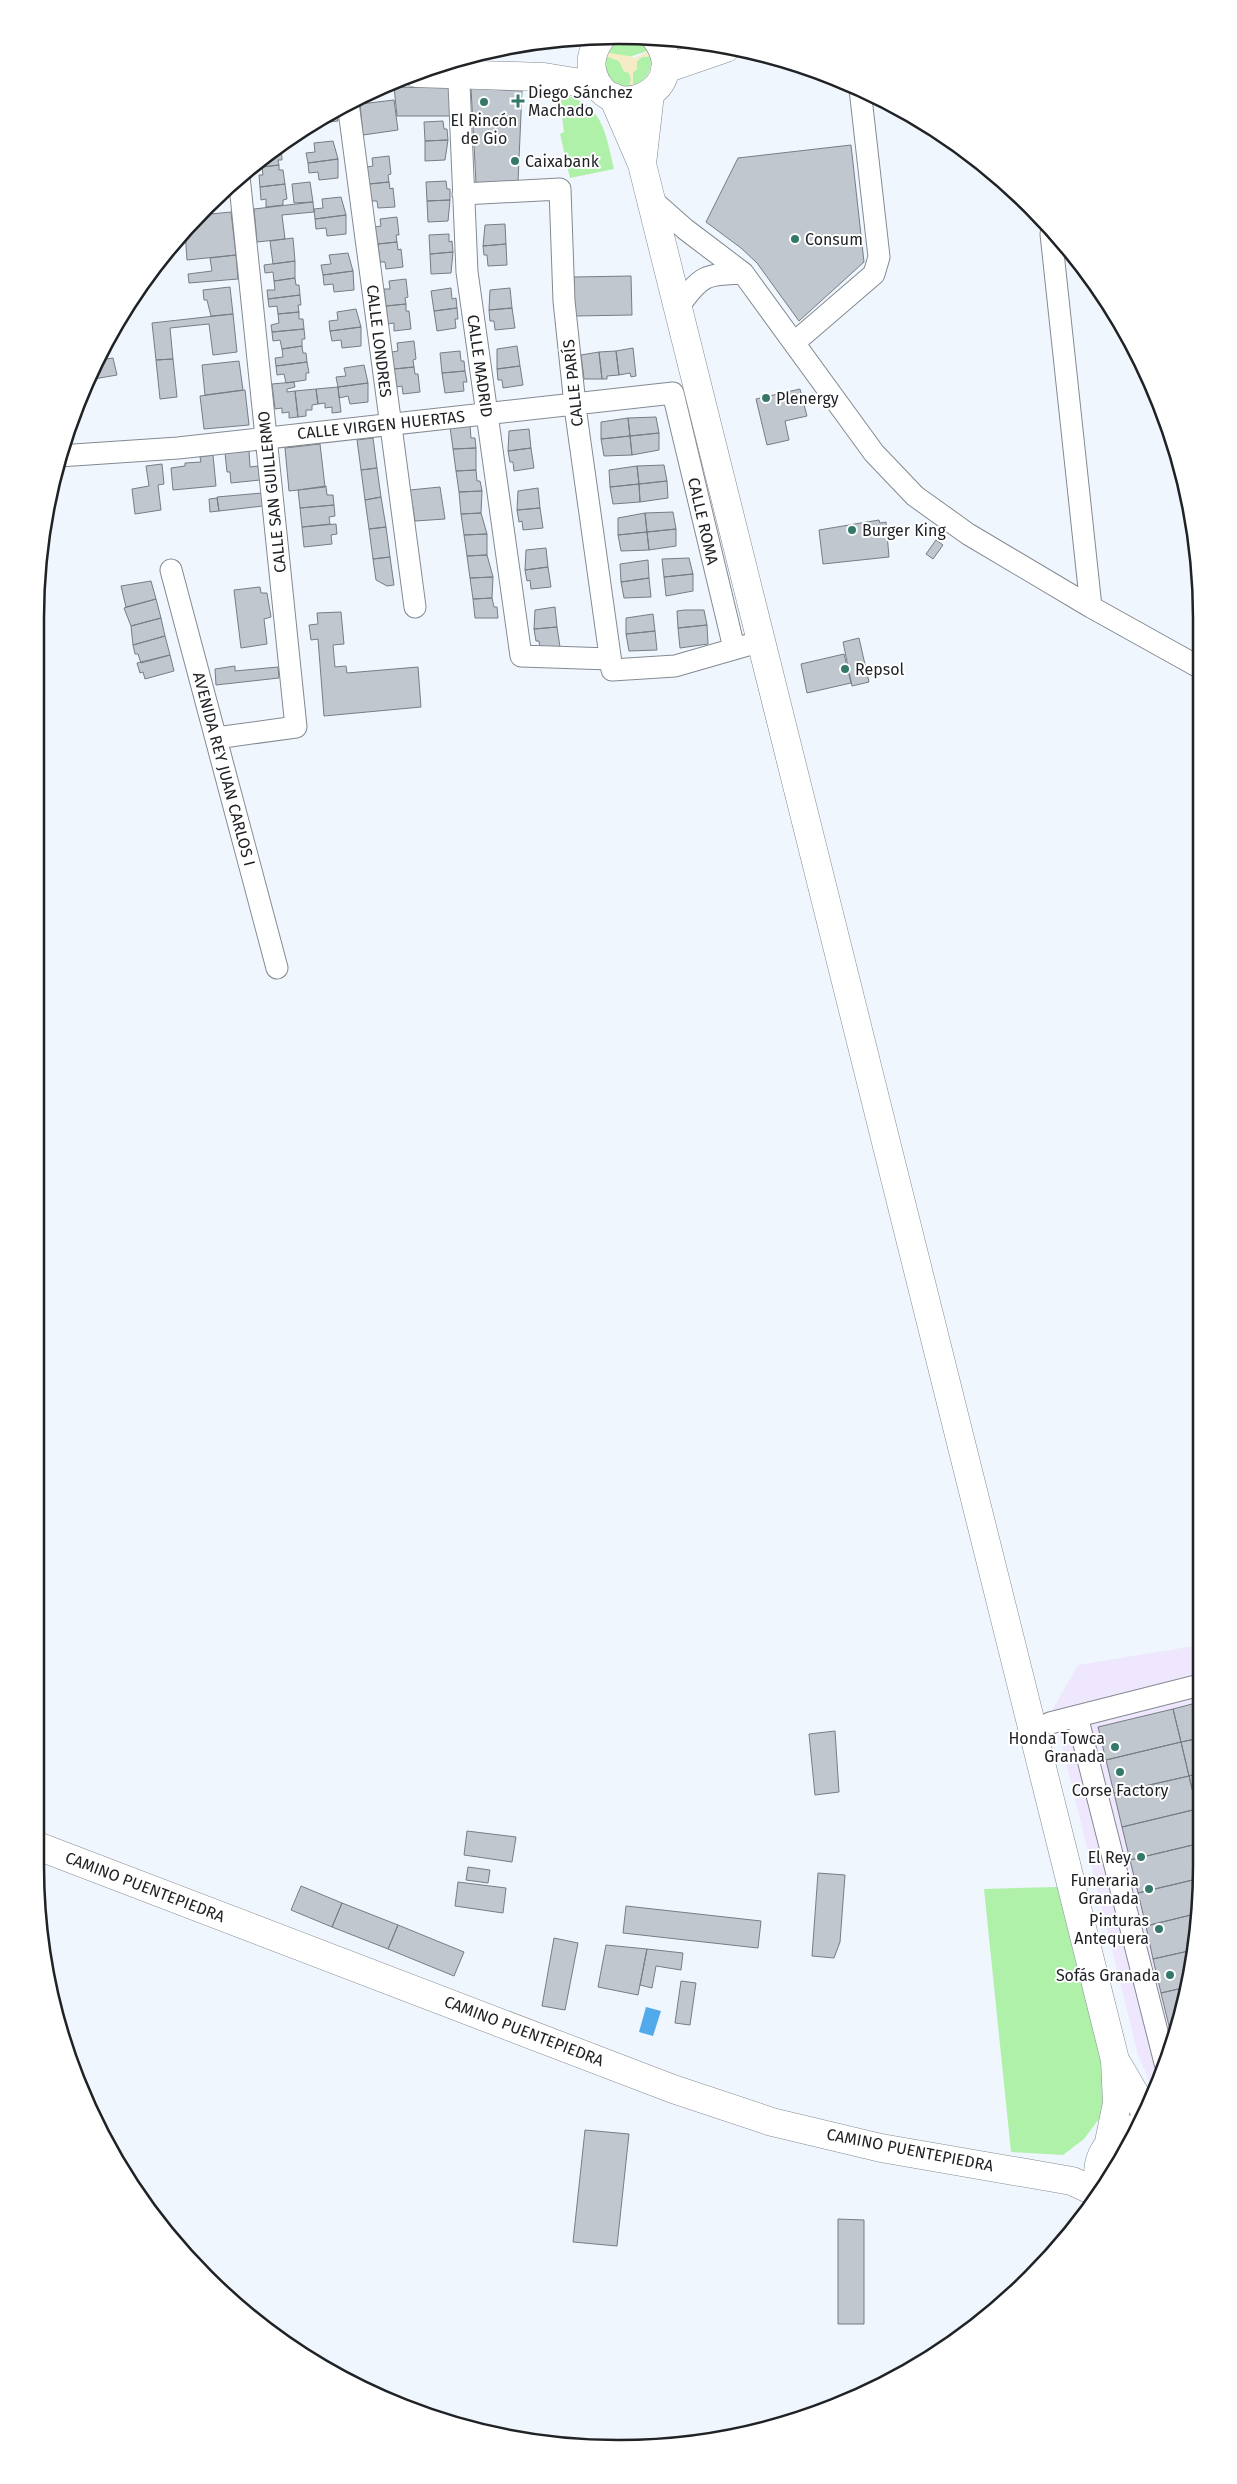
<svg xmlns="http://www.w3.org/2000/svg" width="1237" height="2484" font-family="'Fira Sans',sans-serif">
	<style>
		.industrial { fill: #eee7fd }
		.green { fill: #b0f1aa }
		.sand { fill: #f5ecc6 }
		.water { fill: #53aaea }
		.building { fill: #c1c7cf; stroke: #777d84 }
		.lines { fill: none; stroke-linecap: round; stroke-linejoin: round }
		.street-casing { stroke: #848a91; stroke-width: 23 }
		.secondary-casing { stroke: #848a91; stroke-width: 29 }
		.street { stroke: #fff; stroke-width: 21 }
		.secondary { stroke: #fff; stroke-width: 28 }
		.poi-dot { fill: #34786a; stroke: #fff; stroke-width: 2 }
		.labels { text-anchor: middle; dominant-baseline: central; stroke-width: 4; stroke-linejoin: round; paint-order: stroke }
		.poi-label { font-size: 16px; fill: #202225; stroke: #fff; text-anchor: start }
		.street-label { font-size: 16px; fill: #202225; stroke: #fff }
		.rim { fill: none; stroke: #202225; stroke-width: 2.5 }
	</style>
	<rect width="100%" height="100%" fill="#eff6fe"/>
	<path class="industrial" d="M1200 1645 1201 1903 1182 2016 1154 2091 1138 2055 1053 1709 1078 1665Z"/>
	<path class="green" d="M623 40 640 42 649 51C627 56 633 61 607 52L616 43Z
		M606 56 619 61 624 71 629 73 631 79 629 87C611 85 603 73 606 56Z
		M651 56C652 72 647 79 633 87V72L637 69V61L642 57Z
		M559 93C603 104 605 130 614 169L570 178 560 134 564 132Z
		M1057 1887 1107 2085 1102 2115 1084 2139 1063 2155 1011 2152 984 1889Z"/>
	<path class="sand" d="M649 51 651 56 642 57 637 61V69L633 72V87H629L631 79 629 73 624 71 619 61 606 56 607 52C619 56 626 54 635 58Z"/>
	<path class="water" d="M646 2007 661 2011 653 2036 639 2032Z"/>
	<path class="building" d="M394 87 449 88 451 116H397Z
		M471 88 522 91 518 182 476 183Z
		M394 100 398 130 363 135 360 104Z
		M336 109 338 121 320 123V118Z
		M443 121 444 129H447L448 140 425 141 424 122Z
		M448 140 445 160 425 161V141Z
		M333 141 338 159 308 163 306 153 315 152 314 143Z
		M851 145 864 262 799 321 757 263 741 248 706 222 738 158Z
		M281 146 282 160H278L279 165 262 167 261 160Z
		M389 156 391 174 388 175 389 182 369 184 367 167 373 166 372 158Z
		M338 159V178L319 180 318 172 309 173 308 163Z
		M279 165V170H283L285 184 260 187 259 175H263L262 167Z
		M446 181 447 189H450V200L427 201 426 182Z
		M310 182 313 202 294 203 292 184Z
		M389 182 390 189 393 188 395 207 378 208 377 201H372L369 184Z
		M285 184 287 199 283 200V205L266 207V199L261 200 260 187Z
		M341 197 346 215 315 219 314 209 323 208 322 199Z
		M450 200 448 221 428 222 427 201Z
		M313 202 314 212 282 215 285 239 257 242 254 209Z
		M231 212 236 255 187 260 185 231 201 215Z
		M346 215V234L327 236 326 228 316 229 315 219Z
		M397 217 399 235H396L397 242 378 244 375 227 381 226 380 219Z
		M505 224 506 244 483 246 485 225Z
		M449 234V242L452 241 453 252 430 254 429 235Z
		M293 238 295 261 273 264 270 241Z
		M397 242 398 250 401 249 403 267 386 269 385 262H380L378 244Z
		M506 244 507 265 488 266 487 255H484L483 246Z
		M453 252 451 273 431 274 430 254Z
		M348 253 353 271 323 275 321 265 331 264 329 255Z
		M236 255 238 279 189 283 188 274 212 271 210 258Z
		M295 261V278L274 281 273 272 265 273 264 265Z
		M353 271 354 290 334 292 333 284 324 285 323 275Z
		M631 276 632 315 575 316 574 277Z
		M295 278 296 285H299L300 295 268 299 267 290H275L274 281Z
		M406 279 408 297 405 298 406 304 386 306 384 289H390L389 281Z
		M230 287 233 314 211 316 207 300H204L203 290Z
		M451 288 452 299 456 298 457 308 434 311 431 291Z
		M510 288 512 308 489 310 490 290Z
		M300 295 301 305H298L299 312 278 314 277 306 269 307 268 299Z
		M406 304V311H409L411 329 394 331V323L388 324 386 306Z
		M457 308 458 319H455L456 328 437 331 434 311Z
		M512 308 515 328 495 330 494 321H490L489 310Z
		M356 309 361 327 330 331 329 321 338 320 337 312Z
		M299 312V319H303L304 329 272 332 271 325 279 323 278 314Z
		M233 314 237 352 213 355 209 324 189 326 170 328 173 359 156 360 152 323Z
		M361 327V346L342 348 341 340 332 341 330 331Z
		M304 329 305 339H302V346L282 349 280 340 273 341 272 332Z
		M414 341 416 359 413 360 414 367 394 369 392 352 398 351 397 343Z
		M302 346 303 353H306L307 362 276 366 275 358 283 357 282 349Z
		M517 346 520 366 497 369V349Z
		M103 347 106 359 113 358 117 375 88 380 95 361Z
		M633 348 636 376 631 377 630 373 619 375 616 351Z
		M460 351 461 361H464L465 371 442 373 440 353Z
		M616 351 619 375 607 376V379H602L599 352Z
		M599 352 602 379H584L581 355Z
		M173 359 177 397 160 399 156 360Z
		M239 361 243 390 205 395 202 365Z
		M307 362 309 373H306V380L286 383 284 374 277 375 276 366Z
		M364 365 368 383 338 387 336 377 346 376 344 368Z
		M520 366 523 385 503 388 502 380H498L497 369Z
		M414 367 415 374H418L420 392 403 394 402 386 397 387 394 369Z
		M465 371 467 382H463L464 391 445 393 442 373Z
		M294 382 295 387 287 389V392L295 391 298 417 289 418V412L282 413V408L275 409 272 384Z
		M368 383V402L350 404 348 396 339 398 338 387Z
		M338 387 341 412 332 413V407L325 408V403L318 404 316 389Z
		M316 389 318 404 312 405V410H306V416L298 417 295 391Z
		M800 389 807 416 785 421 789 440 767 445 756 399Z
		M245 390 249 425 204 429 200 396Z
		M656 417 659 433 630 436 628 418Z
		M628 418 630 436 601 439V422Z
		M470 426 471 438H475L476 448 453 449 450 427Z
		M529 429 531 448 508 451 509 431Z
		M659 433V450L632 455 630 436Z
		M630 436 632 455 604 456 601 439Z
		M373 438 377 468 361 470 357 440Z
		M320 444 325 487 289 491 285 448Z
		M476 448V470L456 471 453 449Z
		M531 448 534 468 514 471 513 462H510L508 451Z
		M249 451 250 467 258 466 260 480 231 483 230 472H227L225 453Z
		M213 455 216 486 173 490 171 468 185 466V463L201 462 200 457Z
		M162 464 164 484 158 485 161 510 135 514 132 489 149 486 146 466Z
		M664 465 667 481 639 484 637 466Z
		M637 466 639 484 610 487 609 470Z
		M377 468 381 497 365 500 361 470Z
		M476 470 477 481H480L482 491 459 492 456 471Z
		M667 481 668 498 640 502 639 484Z
		M639 484 640 502 613 504 610 487Z
		M326 486 327 495H333L334 505 300 508 298 490Z
		M440 487 445 519 415 521 410 490Z
		M538 488 540 508 517 510 518 491Z
		M482 491 481 513 461 514 459 492Z
		M262 493 263 506 219 511 217 497Z
		M381 497 386 527 369 529 365 500Z
		M217 498 219 511 210 512 209 499Z
		M334 505 335 516 329 517 330 524 302 527 300 508Z
		M540 508 543 528 523 530 522 521 519 522 517 510Z
		M673 512 676 529 647 532 645 513Z
		M481 513 487 534 464 535 461 514Z
		M645 513 647 532 618 535V518Z
		M879 520 880 523 886 522 889 557 823 564 819 530Z
		M336 524 337 534 331 535 332 544 304 547 302 527Z
		M386 527 390 557 373 559 369 529Z
		M676 529V546L649 550 647 532Z
		M647 532 649 550 621 551 618 535Z
		M487 534V555L467 556 464 535Z
		M936 540 943 545 933 559 926 554Z
		M546 548 548 567 525 570 526 550Z
		M487 555 493 577 470 578 467 556Z
		M390 557 394 585 387 586 376 580 373 559Z
		M689 558 693 574 664 577 662 559Z
		M648 560 649 578 621 582 620 564Z
		M548 567 551 587 531 589 530 580 527 581 525 570Z
		M693 574V591L666 596 664 577Z
		M493 577 492 598 473 599 470 578Z
		M649 578 651 597 624 598 621 582Z
		M151 581 156 599 126 607 121 586Z
		M260 587 261 593H267L271 617 264 619 267 644 241 648 234 590Z
		M492 598 494 607H497L498 618H475L473 599Z
		M156 599 161 618 131 626 124 608Z
		M555 607 557 627 534 629 535 610Z
		M685 610H704L707 625 678 628 677 611Z
		M341 612 344 644 333 645 335 667 346 666 347 673 418 667 421 707 324 716 318 639 311 640 309 625 318 624 317 613Z
		M653 614 655 631 626 634V618Z
		M161 618 165 636 133 645 131 626Z
		M707 625 708 644 680 648 678 628Z
		M557 627 560 647 540 649 539 641H536L534 629Z
		M655 631 657 650 629 651 626 634Z
		M165 636 170 655 141 663 138 654H135L133 645Z
		M859 638 869 682 852 686 843 642Z
		M844 654 851 683 807 693 801 664Z
		M170 655 174 671 145 679 143 672 140 673 137 663Z
		M235 666V671L278 667 279 678 216 685 215 669Z
		M1200 1702V1738L1181 1742 1173 1709Z
		M1173 1709 1181 1742 1106 1760 1098 1727Z
		M835 1731 839 1792 815 1795 809 1734Z
		M1200 1738V1773L1189 1776 1181 1742Z
		M1181 1742 1189 1776 1114 1793 1106 1760Z
		M1200 1773 1201 1808 1197 1809 1189 1776Z
		M1189 1776 1197 1809 1122 1827 1114 1793Z
		M1197 1809 1201 1826V1843L1130 1860 1122 1827Z
		M467 1831 516 1837 512 1862 464 1855Z
		M1201 1843V1878L1138 1893 1130 1860Z
		M468 1867 490 1870 488 1883 466 1880Z
		M818 1873 845 1875 840 1942 834 1958 812 1956Z
		M1201 1878 1199 1913 1146 1926 1138 1893Z
		M458 1882 506 1888 503 1913 455 1906Z
		M301 1886 342 1903 332 1927 291 1910Z
		M342 1903 398 1925 388 1949 332 1927Z
		M626 1906 761 1921 758 1948 623 1933Z
		M1199 1913 1193 1950 1153 1959 1146 1926Z
		M398 1925 464 1952 454 1976 388 1949Z
		M554 1938 578 1943 565 2010 542 2006Z
		M606 1945 647 1949 638 1995 598 1987Z
		M647 1949 683 1953 681 1970 656 1966 652 1988 640 1985Z
		M1193 1950 1187 1987 1161 1993 1153 1959Z
		M681 1981 696 1983 690 2025 675 2023Z
		M1187 1987 1179 2024 1169 2026 1161 1993Z
		M1179 2024 1173 2041 1169 2026Z
		M585 2130 629 2134 617 2246 573 2242Z
		M838 2219 864 2220V2324H838Z"/>
	<g class="lines">
		<g class="street-casing">
			<path id="street" d="M458 60 467 272 521 656 610 659
				M348 103 415 607
				M463 194 560 189 564 301 576 414 612 670 675 666 748 645
				M650 198 685 229 743 273 874 453 915 496 968 534 1091 607 1197 666
				M1051 234 1091 607
				M678 307C703 275 702 275 743 273
				M795 342 874 274 879 257 860 89
				M59 456 178 448 673 393 734 648
				M171 570 277 968
				M216 738 296 727 239 176
				M1077 1716 1165 2063
				M1050 1723 1200 1685"/>
		</g>
		<g class="secondary-casing">
			<path id="secondary" d="M601 38C593 49 589 61 593 74 609 129 697 89 654 36
				M665 69 726 48
				M416 73 544 77 599 86
				M613 97 642 164 1115 2060 1117 2103 1109 2142
				M642 164 650 94
				M35 1845 673 2089 772 2122 881 2148 1072 2181 1100 2194
				M1118 2065 1146 2113
				M1103 2190C1088 2163 1111 2131 1139 2128"/>
		</g>
		<use href="#street" class="street"/>
		<use href="#secondary" class="secondary"/>
	</g>
	<g class="poi-dot">
		<path d="M515.5 93.5h5v5h5v5h-5v5h-5v-5h-5v-5h5z"/>
		<circle cx="484" cy="102" r="5"/>
		<circle cx="515" cy="161" r="5"/>
		<circle cx="795" cy="239" r="5"/>
		<circle cx="766" cy="398" r="5"/>
		<circle cx="852" cy="530" r="5"/>
		<circle cx="845" cy="669" r="5"/>
		<circle cx="1115" cy="1747" r="5"/>
		<circle cx="1120" cy="1772" r="5"/>
		<circle cx="1141" cy="1857" r="5"/>
		<circle cx="1149" cy="1889" r="5"/>
		<circle cx="1159" cy="1929" r="5"/>
		<circle cx="1170" cy="1975" r="5"/>
	</g>
	<g class="labels">
		<g class="poi-label">
			<text x="528" y="92">Diego Sánchez<tspan x="528" dy="18">Machado</tspan></text>
			<text x="484" y="120" text-anchor="middle">El Rincón<tspan x="484" dy="18">de Gio</tspan></text>
			<text x="525" y="161">Caixabank</text>
			<text x="805" y="239">Consum</text>
			<text x="776" y="398">Plenergy</text>
			<text x="862" y="530">Burger King</text>
			<text x="855" y="669">Repsol</text>
			<text x="1105" y="1738" text-anchor="end">Honda Towca<tspan x="1105" dy="18">Granada</tspan></text>
			<text x="1120" y="1790" text-anchor="middle">Corse Factory</text>
			<text x="1131" y="1857" text-anchor="end">El Rey</text>
			<text x="1139" y="1880" text-anchor="end">Funeraria<tspan x="1139" dy="18">Granada</tspan></text>
			<text x="1149" y="1920" text-anchor="end">Pinturas<tspan x="1149" dy="18">Antequera</tspan></text>
			<text x="1160" y="1975" text-anchor="end">Sofás Granada</text>
		</g>
		<g class="street-label">
			<text transform="translate(379 341) rotate(83)">CALLE LONDRES</text>
			<text transform="translate(480 366) rotate(82)">CALLE MADRID</text>
			<text transform="translate(573 383) rotate(-96)">CALLE PARÍS</text>
			<text transform="translate(381 425) rotate(-6)">CALLE VIRGEN HUERTAS</text>
			<text transform="translate(272 492) rotate(-96)">CALLE SAN GUILLERMO</text>
			<text transform="translate(703 521) rotate(77)">CALLE ROMA</text>
			<text transform="translate(224 769) rotate(75)">AVENIDA REY JUAN CARLOS I</text>
			<text transform="translate(145 1887) rotate(21)">CAMINO PUENTEPIEDRA</text>
			<text transform="translate(524 2031) rotate(21)">CAMINO PUENTEPIEDRA</text>
			<text transform="translate(910 2150) rotate(11)">CAMINO PUENTEPIEDRA</text>
		</g>
	</g>
	<path d="M0 0H1237V2484H0ZM618 44H619A574 574 0 0 1 1193 618V1866A574 574 0 0 1 619 2440H618A574 574 0 0 1 44 1866V618A574 574 0 0 1 618 44Z" fill="#fff" fill-rule="evenodd"/>
	<path class="rim" d="M618 44H619A574 574 0 0 1 1193 618V1866A574 574 0 0 1 619 2440H618A574 574 0 0 1 44 1866V618A574 574 0 0 1 618 44Z"/>
</svg>
